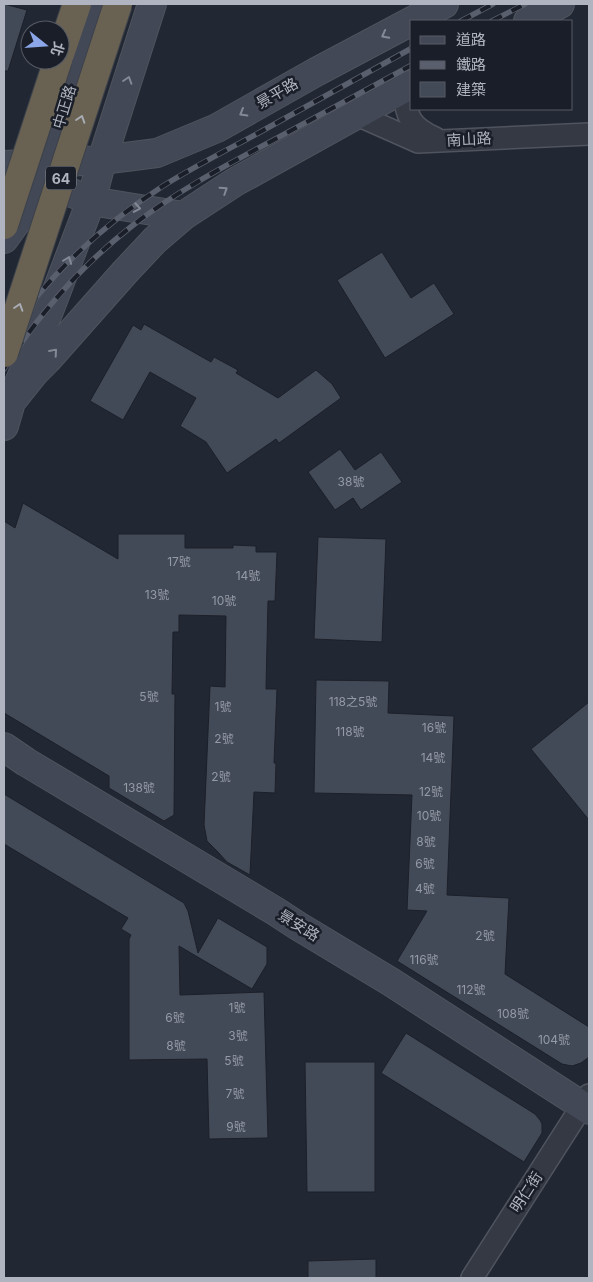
<svg xmlns="http://www.w3.org/2000/svg" width="593" height="1282" font-family="Inter,'Noto Sans TC',sans-serif">
	<style>
		.building { fill: #434a57; stroke: #1c202a }
		.lines { fill: none; stroke-linecap: round; stroke-linejoin: round }
		.street-casing { stroke: #4f545e; stroke-width: 24 }
		.secondary-casing { stroke: #4f545e; stroke-width: 30 }
		.highway-casing { stroke: #3c414b; stroke-width: 30 }
		.street { stroke: #343944; stroke-width: 21 }
		.secondary { stroke: #434856; stroke-width: 28 }
		.highway { stroke: #696252; stroke-width: 28 }
		.rail-casing { stroke: #595f6c; stroke-width: 5.5 }
		.rail { stroke: #1a1e28; stroke-width: 4; stroke-dasharray: 11; stroke-linecap: butt }
		.highway-bridge-casing { stroke: #3c414b; stroke-width: 30; stroke-linecap: butt }
		.highway-bridge { stroke: #696252; stroke-width: 28 }
		.oneway { stroke: #848996 }
		.oneway2 { stroke: #a8acb5 }
		.labels { text-anchor: middle; dominant-baseline: central; stroke-width: 5; stroke-linejoin: round; paint-order: stroke }
		.number-label { font-size: 12px; fill: #949aa6 }
		.shield { fill: #1a1e28; stroke: #828792; stroke-width: 1 }
		.shield-label { font-size: 14px; font-weight: bold; fill: #afb4c0 }
		.street-label { font-size: 15px; fill: #afb4c0; stroke: #1a1e28 }
	</style>
	<rect width="100%" height="100%" fill="#212733"/>
	<path class="building" d="M4 4 27 10 8 71H4Z
		M382 252 411 298 434 283 454 314 385 358 337 280Z
		M144 324 211 362 214 357 238 370 236 373 278 398 316 370 332 384 341 398 279 443 276 439 227 473 206 442 180 426 196 398 150 372 123 420 90 401 133 325 141 330Z
		M340 449 355 470 381 452 402 482 361 510 353 498 335 510 308 472Z
		M23 503 118 559V534H185V548H233V545L256 546V552H277L275 601H268L266 689H277L274 763H276L275 793 254 792 250 875 227 862 217 851 207 841 204 825 210 686 225 687 226 616 179 615V632H173L172 694H175L174 815 164 821 109 788V776L4 713V521L15 528Z
		M318 537 386 539 382 642 314 639Z
		M316 680 389 681 388 713 454 716 447 895 509 898 505 974 589 1027V1057L581 1063 572 1066 562 1064 397 961 427 911 407 910 412 795 314 793Z
		M589 702V820L531 749Z
		M4 794 184 903 188 911 198 953 218 918 267 947V964L252 989 179 946 180 995 264 992 268 1138 209 1139 207 1059 129 1060V939L131 935 121 929 128 918 4 844Z
		M406 1033 535 1114 540 1120 542 1124V1133L524 1162 381 1073Z
		M305 1062H375V1192H307Z
		M376 1259V1278H308V1261Z"/>
	<g class="lines">
		<g class="street-casing">
			<path id="street" d="M403 88C407 117 409 126 435 138
				M355 114 418 142 589 134
				M472 1278 589 1095"/>
		</g>
		<g class="secondary-casing">
			<path id="secondary" d="M528 21 560 4
				M4 165 102 160 157 153 217 128 316 72 444 4
				M37 178 91 201 183 216
				M44 222 45 182 47 162 97 4
				M4 239 45 182
				M11 402 35 372 47 360 125 272 155 240 183 216 235 182 412 84
				M4 426 11 402 49 311 91 201 102 160 152 4
				M4 747 26 762 275 911 298 926 391 982 589 1110"/>
		</g>
		<g class="highway-casing">
			<path id="highway" d="M60 54 77 4"/>
		</g>
		<use href="#street" class="street"/>
		<use href="#secondary" class="secondary"/>
		<use href="#highway" class="highway"/>
		<g class="rail-casing">
			<path id="rail" d="M461 21 493 4
				M492 21 525 4
				M4 341C44 279 101 226 163 186 195 166 229 149 262 131 312 103 362 76 412 48
				M4 369C38 315 82 265 132 226 174 193 221 168 268 143 316 117 364 91 412 65"/>
		</g>
		<use href="#rail" class="rail"/>
		<g class="highway-bridge-casing">
			<path id="highway-bridge" d="M4 225 58 60
				M4 353 118 4"/>
		</g>
		<use href="#highway-bridge" class="highway-bridge"/>
	</g>
	<defs><path id="oneway-chevron" d="M-2-3.5L2.5 0L-2 3.5" fill="none" stroke-width="1.6" stroke-linecap="round" stroke-linejoin="round" transform="scale(1.25)"/></defs>
	<g class="oneway">
		<use href="#oneway-chevron" transform="translate(385 35) rotate(152)"/>
		<use href="#oneway-chevron" transform="translate(128 80) rotate(-72)"/>
		<use href="#oneway-chevron" transform="translate(243 113) rotate(150)"/>
		<use href="#oneway-chevron" transform="translate(224 190) rotate(-33)"/>
		<use href="#oneway-chevron" transform="translate(137 208) rotate(10)"/>
		<use href="#oneway-chevron" transform="translate(68 260) rotate(-69)"/>
		<use href="#oneway-chevron" transform="translate(54 352) rotate(-49)"/>
	</g>
	<g class="oneway2">
		<use href="#oneway-chevron" transform="translate(81 119) rotate(-72)"/>
		<use href="#oneway-chevron" transform="translate(19 307) rotate(-72)"/>
	</g>
	<g class="labels">
		<g class="number-label">
			<text x="351" y="481">38號</text>
			<text x="179" y="561">17號</text>
			<text x="248" y="575">14號</text>
			<text x="157" y="594">13號</text>
			<text x="224" y="600">10號</text>
			<text x="149" y="696">5號</text>
			<text x="353" y="701">118之5號</text>
			<text x="223" y="706">1號</text>
			<text x="434" y="727">16號</text>
			<text x="350" y="731">118號</text>
			<text x="224" y="738">2號</text>
			<text x="433" y="757">14號</text>
			<text x="221" y="776">2號</text>
			<text x="139" y="787">138號</text>
			<text x="431" y="791">12號</text>
			<text x="429" y="815">10號</text>
			<text x="426" y="841">8號</text>
			<text x="425" y="863">6號</text>
			<text x="425" y="888">4號</text>
			<text x="485" y="935">2號</text>
			<text x="424" y="959">116號</text>
			<text x="471" y="989">112號</text>
			<text x="237" y="1007">1號</text>
			<text x="513" y="1013">108號</text>
			<text x="175" y="1017">6號</text>
			<text x="238" y="1035">3號</text>
			<text x="554" y="1039">104號</text>
			<text x="176" y="1045">8號</text>
			<text x="234" y="1060">5號</text>
			<text x="235" y="1093">7號</text>
			<text x="236" y="1126">9號</text>
		</g>
		<rect class="shield" x="46" y="166.5" width="30" height="23" rx="4"/>
		<g class="shield-label">
			<text x="61" y="178">64</text>
		</g>
		<g class="street-label">
			<text transform="translate(277 93) rotate(-30)">景平路</text>
			<text transform="translate(64 107) rotate(-73)">中正路</text>
			<text transform="translate(469 139) rotate(-3)">南山路</text>
			<text transform="translate(299 925) rotate(32)">景安路</text>
			<text transform="translate(526 1192) rotate(-57)">明仁街</text>
		</g>
	</g>
	<rect width="593" height="1282" fill="none" stroke="#afb4c0" stroke-width="10"/>
	<rect x="410" y="20" width="162" height="90" fill="#1a1e28" stroke="#565a65"/>
	<rect x="420" y="36" width="25" height="8" fill="#434856" stroke="#565a65"/>
	<text x="456" y="45" font-size="15" fill="#afb4c0">道路</text>
	<rect x="420" y="61" width="25" height="8" fill="#595f6c" stroke="#565a65"/>
	<text x="456" y="70" font-size="15" fill="#afb4c0">鐵路</text>
	<rect x="420" y="82" width="25" height="15" fill="#434a57" stroke="#565a65"/>
	<text x="456" y="95" font-size="15" fill="#afb4c0">建築</text>
	<g transform="translate(45 45) rotate(107)"><circle r="24" fill="#1a1e28" stroke="#565a65"/>
	<path d="M0-4L9 19L0 12L-9 19Z" fill="#8ba6e9"/>
	<text y="-8" font-size="14" font-weight="bold" text-anchor="middle" fill="#afb4c0">北</text>
	</g>
</svg>
